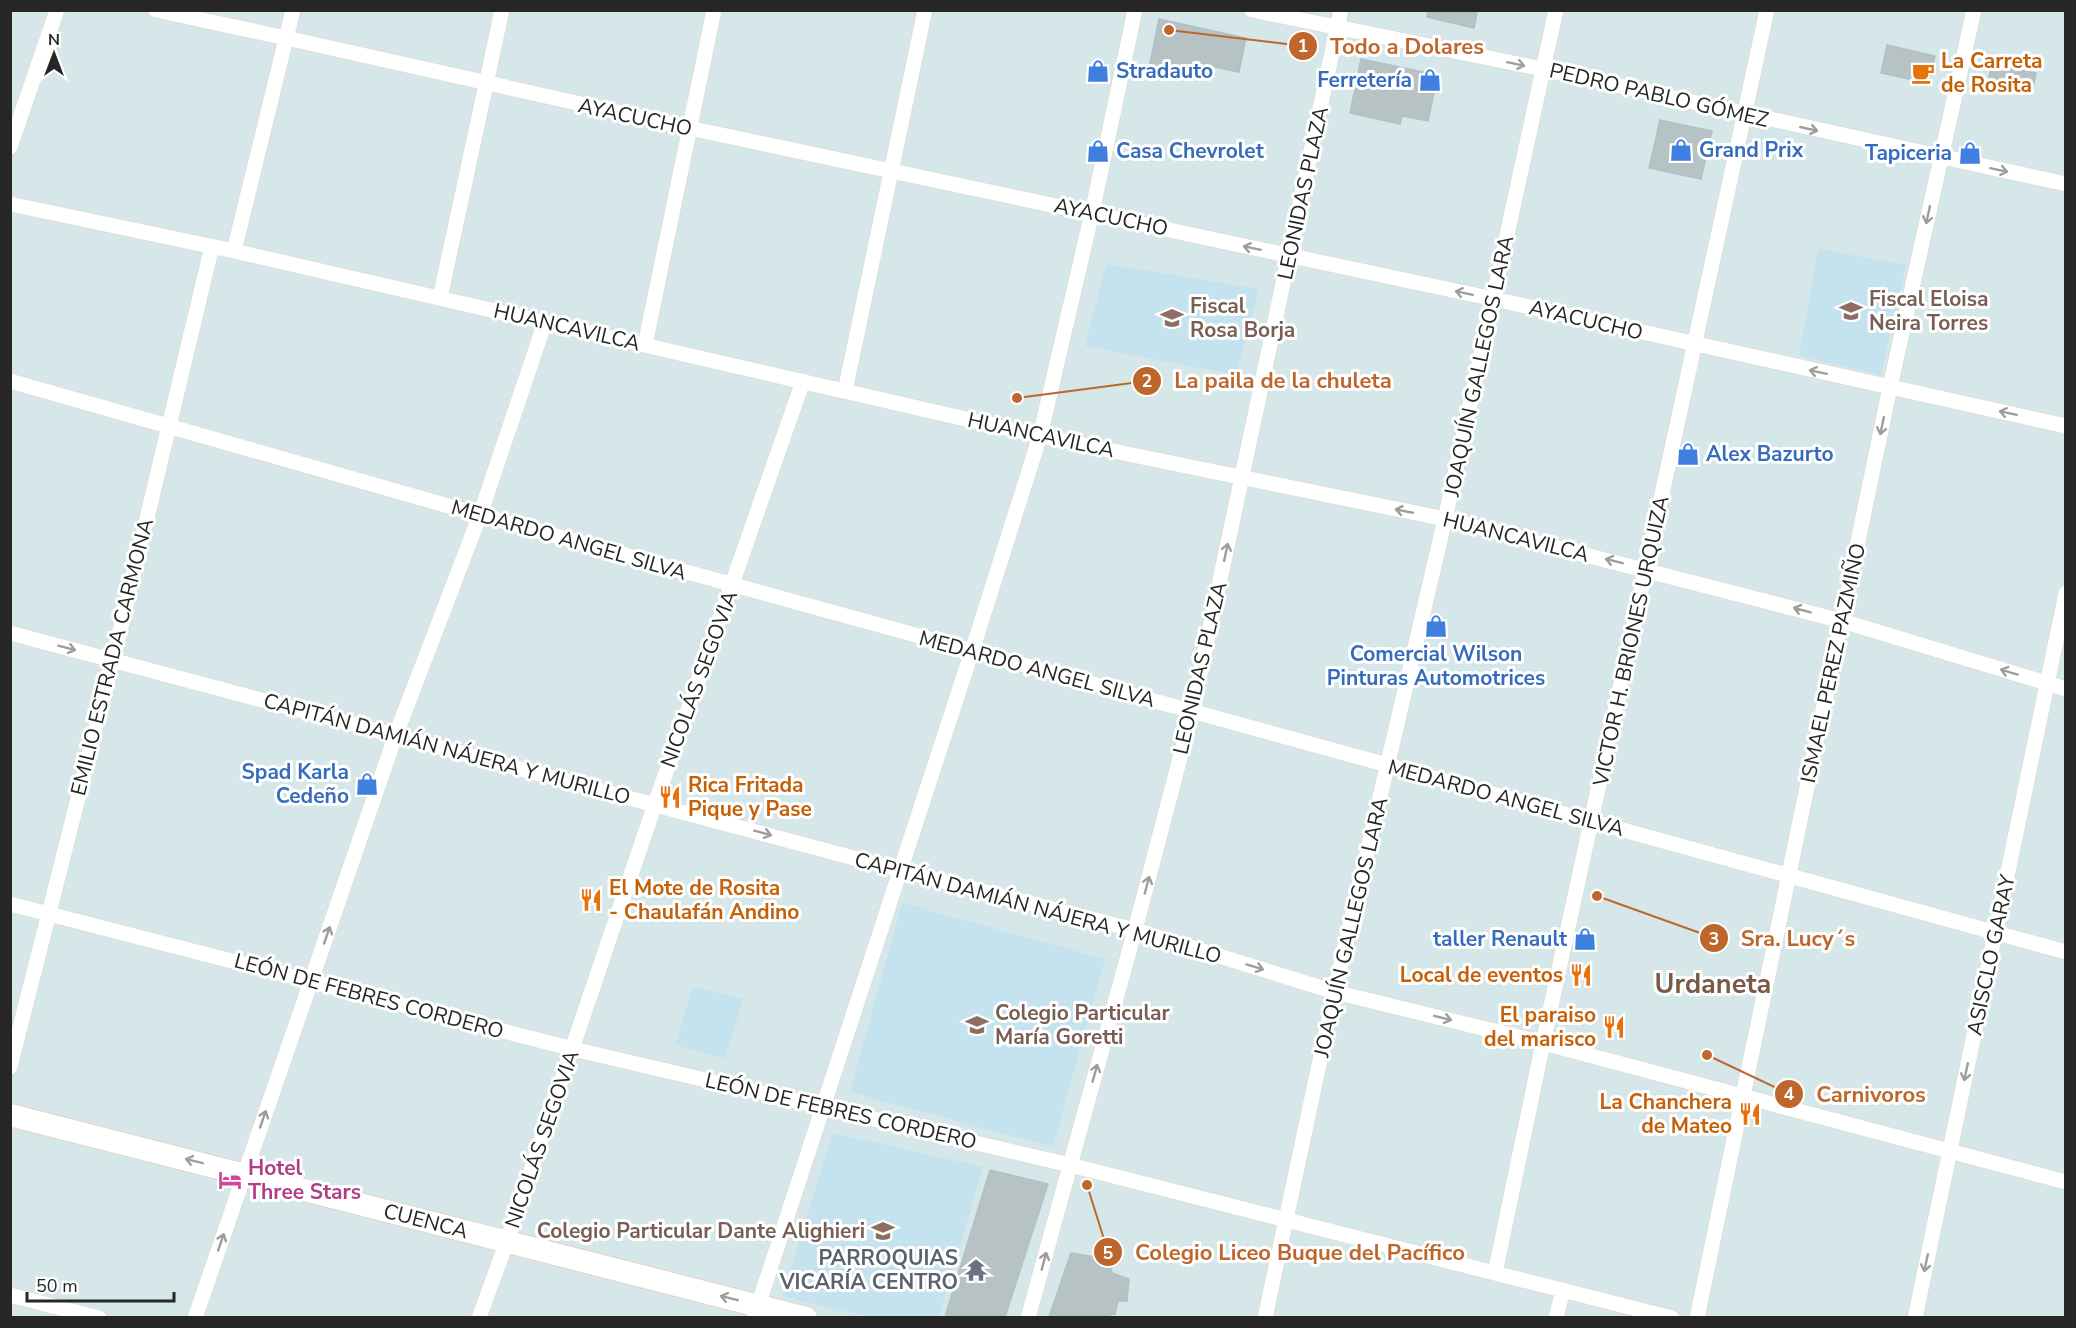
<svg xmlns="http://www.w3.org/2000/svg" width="2076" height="1328" font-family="'Nunito Sans',sans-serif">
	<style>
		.education { fill: #c4e3ee }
		.building { fill: #b7c2c5; stroke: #b1c0c5; stroke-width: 1.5 }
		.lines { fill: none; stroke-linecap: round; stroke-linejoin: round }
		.street-casing { stroke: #e1d4cc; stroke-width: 16 }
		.secondary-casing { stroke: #e1d4cc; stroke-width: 24 }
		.street { stroke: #fff; stroke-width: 15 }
		.secondary { stroke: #fff; stroke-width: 22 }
		.oneway { stroke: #9d9d9d }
		.labels { text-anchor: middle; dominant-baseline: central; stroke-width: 6; stroke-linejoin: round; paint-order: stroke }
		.food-label { font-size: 21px; font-weight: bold; fill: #c56008; stroke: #fff; text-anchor: start }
		.shop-label { font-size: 21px; font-weight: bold; fill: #366cbe; stroke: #fff; text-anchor: start }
		.street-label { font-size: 21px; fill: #262626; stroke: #fff }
		.education-label { font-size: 21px; font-weight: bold; fill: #785e54; stroke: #fff; text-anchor: start }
		.hotel-label { font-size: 21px; font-weight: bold; fill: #b23c85; stroke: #fff; text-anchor: start }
		.worship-label { font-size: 21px; font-weight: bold; fill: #5b616d; stroke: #fff; text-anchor: end }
		.district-label { font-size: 27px; font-weight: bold; fill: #785a46; stroke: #fff }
		.leader { fill: none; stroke: #be662c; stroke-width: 2 }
		.callout-dot { fill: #be662c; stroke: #fff; stroke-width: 2 }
		.mark-label { font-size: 18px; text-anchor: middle; font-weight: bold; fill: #fff }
		.callout-label { font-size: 22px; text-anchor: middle; font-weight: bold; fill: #be662c; stroke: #fff; stroke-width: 6; stroke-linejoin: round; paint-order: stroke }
	</style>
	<rect width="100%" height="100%" fill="#d6e7ea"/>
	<path class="education" d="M1818 249 1906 265 1881 375 1799 356Z
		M1106 264 1259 289 1236 375 1085 346Z
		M902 903 1105 959 1053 1147 850 1092Z
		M693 987 743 999 725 1059 675 1045Z
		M833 1133 983 1167 939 1317H869L782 1296Z"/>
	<path class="building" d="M1428 10H1467L1477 13 1474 28 1427 17Z
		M1159 19 1246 38 1239 72 1193 62 1189 77 1149 68Z
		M1887 45 1935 56 1928 83 1881 73Z
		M1361 59 1438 75 1428 121 1402 116 1400 124 1350 113Z
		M1991 65 2036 73 2032 93 1988 85Z
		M1660 120 1712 131 1701 179 1649 168Z
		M990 1170 1048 1184 1005 1317H945Z
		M1071 1253 1108 1259 1112 1273 1129 1279 1127 1301H1118L1115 1314 1103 1316 1102 1317H1049Z"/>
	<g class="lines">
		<g class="street-casing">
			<path id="street" d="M156 10 286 38 689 128 1494 299 2066 426
				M1252 10 1543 69 2066 184
				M10 147 57 10
				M10 204 234 251 1040 436 1445 519 1842 621 2066 689
				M234 251 293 10
				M440 298 502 10
				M645 345 714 10
				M10 381 480 515 2066 952
				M845 391 925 10
				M10 633 899 870 1135 930 1335 992 1543 1043 2066 1182
				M10 904 573 1049 1070 1165 1672 1318
				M10 1067 115 652 212 246
				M1495 1273 1543 1043 1767 10
				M10 1295 99 1318
				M195 1318 395 737 480 515 545 322
				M479 1318 507 1241 655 804 803 381
				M754 1318 972 651 1040 436 1092 213 1135 10
				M1028 1318 1135 930 1192 712 1341 10
				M1265 1318 1336 985 1445 519 1556 10
				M1556 1318 1563 1290
				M1697 1318 1890 387 1974 10
				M1915 1318 2066 593"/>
		</g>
		<g class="secondary-casing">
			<g id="secondary">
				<path id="s1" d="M10 1115 806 1318"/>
			</g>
		</g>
		<use href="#street" class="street"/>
		<use href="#secondary" class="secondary"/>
	</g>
	<defs><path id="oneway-shaft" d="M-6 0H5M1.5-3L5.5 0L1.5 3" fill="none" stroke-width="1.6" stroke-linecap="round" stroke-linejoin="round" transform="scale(1.5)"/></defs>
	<g class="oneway">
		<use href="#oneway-shaft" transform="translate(1516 64) rotate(12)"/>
		<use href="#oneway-shaft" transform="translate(1809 129) rotate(13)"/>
		<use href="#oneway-shaft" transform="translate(1999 170) rotate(12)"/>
		<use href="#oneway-shaft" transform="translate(1928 215) rotate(102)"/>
		<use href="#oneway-shaft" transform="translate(1252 248) rotate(-168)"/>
		<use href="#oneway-shaft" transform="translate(1464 293) rotate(-168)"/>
		<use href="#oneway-shaft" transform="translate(1818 372) rotate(-168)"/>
		<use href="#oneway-shaft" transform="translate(2008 413) rotate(-168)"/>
		<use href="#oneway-shaft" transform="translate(1882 426) rotate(102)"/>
		<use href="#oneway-shaft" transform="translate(1404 511) rotate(-169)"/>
		<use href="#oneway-shaft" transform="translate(1226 552) rotate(-78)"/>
		<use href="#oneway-shaft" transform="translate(1614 561) rotate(-166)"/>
		<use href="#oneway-shaft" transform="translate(1802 610) rotate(-165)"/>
		<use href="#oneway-shaft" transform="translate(67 648) rotate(15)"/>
		<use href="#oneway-shaft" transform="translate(2009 672) rotate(-163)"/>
		<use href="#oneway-shaft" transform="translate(763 833) rotate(15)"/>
		<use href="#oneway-shaft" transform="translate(1147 885) rotate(-75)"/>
		<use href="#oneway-shaft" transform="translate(327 935) rotate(-71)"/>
		<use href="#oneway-shaft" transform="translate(1255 967) rotate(17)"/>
		<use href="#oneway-shaft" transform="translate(1443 1018) rotate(14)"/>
		<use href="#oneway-shaft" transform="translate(1966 1072) rotate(102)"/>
		<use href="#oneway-shaft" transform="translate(1095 1073) rotate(-74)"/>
		<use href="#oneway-shaft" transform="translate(263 1119) rotate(-71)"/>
		<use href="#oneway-shaft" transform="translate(194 1161) rotate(-166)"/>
		<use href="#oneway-shaft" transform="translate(221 1242) rotate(-71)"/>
		<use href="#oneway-shaft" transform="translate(1044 1261) rotate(-75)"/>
		<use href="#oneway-shaft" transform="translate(1926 1263) rotate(102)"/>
		<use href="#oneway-shaft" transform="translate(729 1298) rotate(-166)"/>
	</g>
	<defs>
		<g id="shop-bare" transform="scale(1.8)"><path d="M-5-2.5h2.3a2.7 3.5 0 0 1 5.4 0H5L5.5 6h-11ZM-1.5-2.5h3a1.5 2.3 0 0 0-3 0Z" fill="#3f7fe0" stroke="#fff" stroke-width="2.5" paint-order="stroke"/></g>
		<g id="cafe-bare" transform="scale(1.8)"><path d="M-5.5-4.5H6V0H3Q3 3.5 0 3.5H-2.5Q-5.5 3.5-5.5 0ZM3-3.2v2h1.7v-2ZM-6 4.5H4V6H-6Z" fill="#e8710a" stroke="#fff" stroke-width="2.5" paint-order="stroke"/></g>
		<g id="school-bare" transform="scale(1.8)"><path d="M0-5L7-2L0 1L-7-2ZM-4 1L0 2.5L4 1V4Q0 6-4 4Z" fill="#8d6e63" stroke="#fff" stroke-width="2.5" paint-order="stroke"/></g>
		<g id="restaurant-bare" transform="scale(1.8)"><path d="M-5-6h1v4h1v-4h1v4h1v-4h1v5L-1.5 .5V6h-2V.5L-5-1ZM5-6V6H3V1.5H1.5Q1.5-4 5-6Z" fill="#e8710a" stroke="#fff" stroke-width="2.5" paint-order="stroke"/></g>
		<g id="hotel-bare" transform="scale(1.8)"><path d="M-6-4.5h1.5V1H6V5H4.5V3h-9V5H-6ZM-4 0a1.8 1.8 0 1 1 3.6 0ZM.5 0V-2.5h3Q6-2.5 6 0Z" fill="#d1479c" stroke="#fff" stroke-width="2.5" paint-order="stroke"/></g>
		<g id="temple-bare" transform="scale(1.8)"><path d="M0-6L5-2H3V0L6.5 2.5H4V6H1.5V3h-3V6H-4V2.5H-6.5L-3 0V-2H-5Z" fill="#6b7280" stroke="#fff" stroke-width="2.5" paint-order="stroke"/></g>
	</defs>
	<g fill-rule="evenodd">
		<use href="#shop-bare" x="1098" y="71"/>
		<use href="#cafe-bare" x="1923" y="73"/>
		<use href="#shop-bare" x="1430" y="80"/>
		<use href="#shop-bare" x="1681" y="150"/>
		<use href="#shop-bare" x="1098" y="151"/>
		<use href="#shop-bare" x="1970" y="153"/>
		<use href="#school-bare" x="1851" y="311"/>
		<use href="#school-bare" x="1172" y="318"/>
		<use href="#shop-bare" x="1688" y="454"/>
		<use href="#shop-bare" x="1436" y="626"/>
		<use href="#shop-bare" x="367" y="784"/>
		<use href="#restaurant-bare" x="670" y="797"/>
		<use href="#restaurant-bare" x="591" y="900"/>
		<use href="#shop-bare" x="1585" y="939"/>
		<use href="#restaurant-bare" x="1581" y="975"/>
		<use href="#school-bare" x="977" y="1025"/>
		<use href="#restaurant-bare" x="1614" y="1027"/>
		<use href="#restaurant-bare" x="1750" y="1114"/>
		<use href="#hotel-bare" x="230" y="1180"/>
		<use href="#school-bare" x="883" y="1231"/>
		<use href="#temple-bare" x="976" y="1270"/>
	</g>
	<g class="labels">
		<g class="food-label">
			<text x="1941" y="61">La Carreta<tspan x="1941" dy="24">de Rosita</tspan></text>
			<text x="688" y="785">Rica Fritada<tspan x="688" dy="24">Pique y Pase</tspan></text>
			<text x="609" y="888">El Mote de Rosita<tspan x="609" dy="24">- Chaulafán Andino</tspan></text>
			<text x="1563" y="975" text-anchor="end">Local de eventos</text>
			<text x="1596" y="1015" text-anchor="end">El paraiso<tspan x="1596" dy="24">del marisco</tspan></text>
			<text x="1732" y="1102" text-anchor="end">La Chanchera<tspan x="1732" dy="24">de Mateo</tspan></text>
		</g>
		<g class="shop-label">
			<text x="1116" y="71">Stradauto</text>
			<text x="1412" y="80" text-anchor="end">Ferretería</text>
			<text x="1699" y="150">Grand Prix</text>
			<text x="1116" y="151">Casa Chevrolet</text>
			<text x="1952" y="153" text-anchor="end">Tapiceria</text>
			<text x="1706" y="454">Alex Bazurto</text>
			<text x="1436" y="654" text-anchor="middle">Comercial Wilson<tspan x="1436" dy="24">Pinturas Automotrices</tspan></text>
			<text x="349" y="772" text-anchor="end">Spad Karla<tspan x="349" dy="24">Cedeño</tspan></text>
			<text x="1567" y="939" text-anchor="end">taller Renault</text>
		</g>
		<g class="street-label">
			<text transform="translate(1659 95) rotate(13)">PEDRO PABLO GÓMEZ</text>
			<text transform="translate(635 117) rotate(12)">AYACUCHO</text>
			<text transform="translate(1303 193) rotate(-78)">LEONIDAS PLAZA</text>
			<text transform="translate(1111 217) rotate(12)">AYACUCHO</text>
			<text transform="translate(1586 320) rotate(13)">AYACUCHO</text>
			<text transform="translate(567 327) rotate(13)">HUANCAVILCA</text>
			<text transform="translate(1479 366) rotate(-78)">JOAQUÍN GALLEGOS LARA</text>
			<text transform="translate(1041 435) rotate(12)">HUANCAVILCA</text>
			<text transform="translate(1516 537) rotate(14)">HUANCAVILCA</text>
			<text transform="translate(569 540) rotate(16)">MEDARDO ANGEL SILVA</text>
			<text transform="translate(1631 641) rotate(-78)">VICTOR H. BRIONES URQUIZA</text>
			<text transform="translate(112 657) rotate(-76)">EMILIO ESTRADA CARMONA</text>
			<text transform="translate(1833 663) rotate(-78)">ISMAEL PEREZ PAZMIÑO</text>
			<text transform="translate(1200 668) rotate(-77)">LEONIDAS PLAZA</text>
			<text transform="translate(1037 669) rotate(15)">MEDARDO ANGEL SILVA</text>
			<text transform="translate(699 679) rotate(-70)">NICOLÁS SEGOVIA</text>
			<text transform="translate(447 749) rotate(15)">CAPITÁN DAMIÁN NÁJERA Y MURILLO</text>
			<text transform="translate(1506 798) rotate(15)">MEDARDO ANGEL SILVA</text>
			<text transform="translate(1038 908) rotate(15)">CAPITÁN DAMIÁN NÁJERA Y MURILLO</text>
			<text transform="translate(1351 927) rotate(-77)">JOAQUÍN GALLEGOS LARA</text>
			<text transform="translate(1991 955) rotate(-78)">ASISCLO GARAY</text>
			<text transform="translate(369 996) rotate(15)">LEÓN DE FEBRES CORDERO</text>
			<text transform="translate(841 1111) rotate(13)">LEÓN DE FEBRES CORDERO</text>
			<text transform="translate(542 1139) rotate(-71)">NICOLÁS SEGOVIA</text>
			<text stroke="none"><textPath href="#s1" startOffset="429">CUENCA</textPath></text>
		</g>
		<g class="education-label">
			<text x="1869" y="299">Fiscal Eloisa<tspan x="1869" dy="24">Neira Torres</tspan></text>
			<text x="1190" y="306">Fiscal<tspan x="1190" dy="24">Rosa Borja</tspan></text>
			<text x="995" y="1013">Colegio Particular<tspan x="995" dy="24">María Goretti</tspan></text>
			<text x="865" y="1231" text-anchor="end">Colegio Particular Dante Alighieri</text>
		</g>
		<g class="hotel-label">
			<text x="248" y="1168">Hotel<tspan x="248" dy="24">Three Stars</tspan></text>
		</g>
		<g class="worship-label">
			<text x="958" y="1258">PARROQUIAS<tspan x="958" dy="24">VICARÍA CENTRO</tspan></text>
		</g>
		<g class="district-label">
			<text x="1713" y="984">Urdaneta</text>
		</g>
	</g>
	<path class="leader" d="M1169 30L1303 46M1017 398L1147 381M1597 896L1714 938M1707 1055L1789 1094M1087 1185L1108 1252"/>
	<g class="callout-dot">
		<circle cx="1169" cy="30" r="6"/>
		<circle cx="1017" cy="398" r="6"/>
		<circle cx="1597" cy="896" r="6"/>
		<circle cx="1707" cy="1055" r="6"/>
		<circle cx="1087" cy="1185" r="6"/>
		<circle cx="1303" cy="46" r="15"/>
		<circle cx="1147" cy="381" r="15"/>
		<circle cx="1714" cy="938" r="15"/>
		<circle cx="1789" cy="1094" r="15"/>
		<circle cx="1108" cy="1252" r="15"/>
	</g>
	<g class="mark-label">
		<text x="1303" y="52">1</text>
		<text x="1147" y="387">2</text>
		<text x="1714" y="945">3</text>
		<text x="1789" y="1100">4</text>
		<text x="1108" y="1259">5</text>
	</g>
	<g class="callout-label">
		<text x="1407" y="54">Todo a Dolares</text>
		<text x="1283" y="388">La paila de la chuleta</text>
		<text x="1798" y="946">Sra. Lucy´s</text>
		<text x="1871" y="1102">Carnivoros</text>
		<text x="1300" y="1260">Colegio Liceo Buque del Pacífico</text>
	</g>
	<rect width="2076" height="1328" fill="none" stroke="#262626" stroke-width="24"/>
	<g transform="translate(54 54)" stroke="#ffffff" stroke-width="4.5" paint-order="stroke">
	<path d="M0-4.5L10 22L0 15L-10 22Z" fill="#262626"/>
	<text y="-9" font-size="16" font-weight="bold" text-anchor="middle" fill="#262626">N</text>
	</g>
	<path d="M27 1292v9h147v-9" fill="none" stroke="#262626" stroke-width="3"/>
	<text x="36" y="1292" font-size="18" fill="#262626" stroke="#ffffff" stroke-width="4.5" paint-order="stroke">50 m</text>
</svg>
